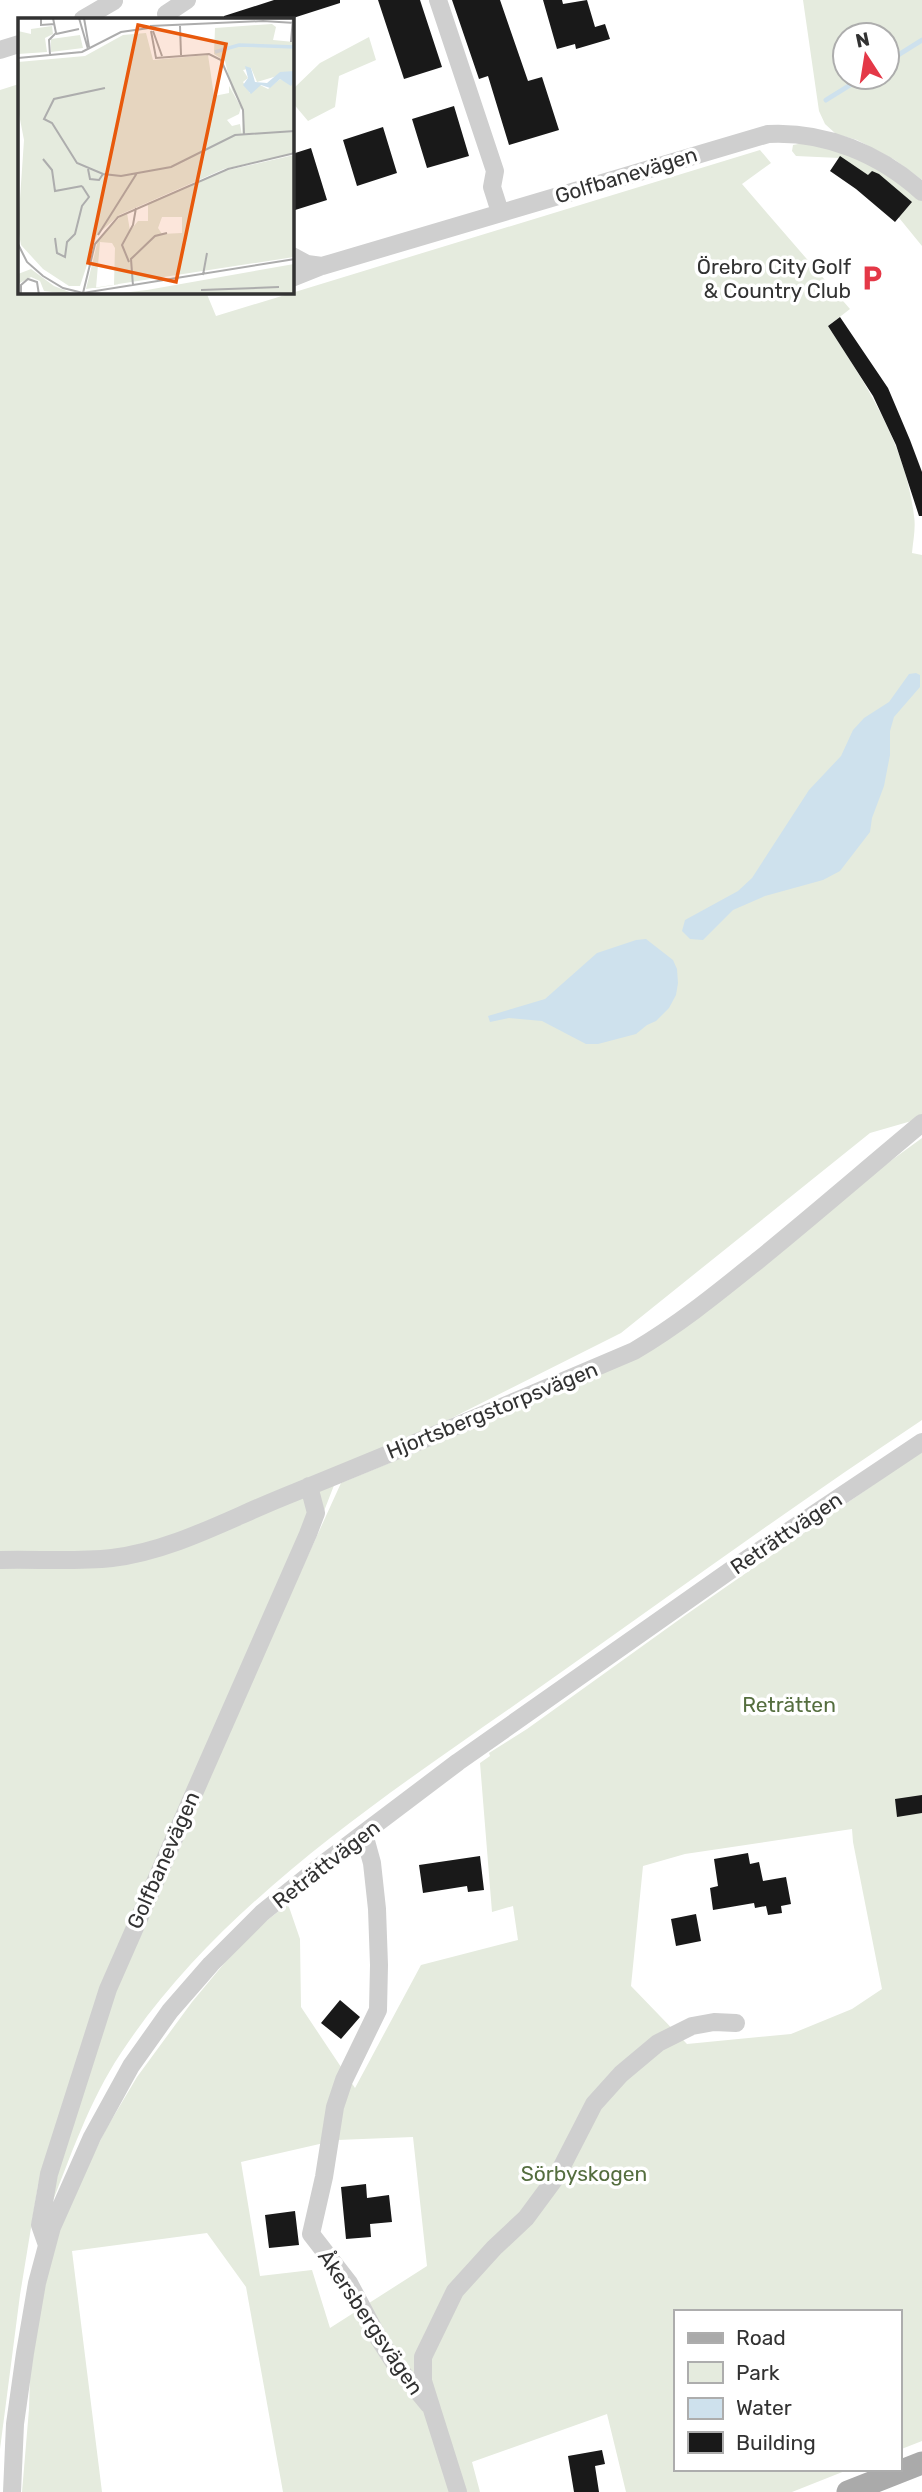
<svg xmlns="http://www.w3.org/2000/svg" width="922" height="2492" font-family="Rubik,sans-serif">
	<style>
		.green { fill: #e5ebde; fill-rule: evenodd }
		.water { fill: #cee1ed }
		.lines { fill: none; stroke-linecap: round; stroke-linejoin: round }
		.stream { stroke: #cee1ed; stroke-width: 5 }
		.building { fill: #191919 }
		.minor { stroke: #cfcfcf; stroke-width: 18 }
		.major { stroke: #aaa; stroke-width: 23 }
		.labels { text-anchor: middle; dominant-baseline: central; stroke-width: 7; stroke-linejoin: round; paint-order: stroke }
		.street-label { font-size: 21px; fill: #323232; stroke: #fff }
		.poi-label { font-size: 21px; fill: #323232; stroke: #fff; text-anchor: end }
		.park-label { font-size: 21px; fill: #556e3f; stroke: #fff }
		.inset-river { fill: none; stroke: #cee1ed; stroke-width: 3.5 }
		.inset-road { fill: none; stroke: #adadad; stroke-width: 2 }
		.view { fill: #e8590c; fill-opacity: 0.15; stroke: #e8590c; stroke-width: 3.5 }
		.inset-edge { fill: none; stroke: #323232; stroke-width: 3.5 }
	</style>
	<rect width="100%" height="100%" fill="#fff"/>
	<path class="green" d="M803 0H922V180L895 160 857 140 836 134 825 124 819 111ZM845 35H887V77H845Z
		M369 37 376 60 339 76 335 107 308 121 292 102V90L320 63Z
		M19 84V292H206L216 316 760 150 771 163 742 184 850 309 828 326C866 384 906 445 914 516 916 528 913 541 912 553L922 555V1118L870 1133 621 1333 338 1475 300 1573 341 1483 542 1400 664 1339 874 1173 922 1138V1420C791 1507 665 1599 536 1690 390 1793 221 1901 121 2053 89 2101 70 2158 49 2211L70 2089 38 2185 20 2295 0 2449V90Z
		M808 142 861 157 918 197 922 201V246L882 197 839 158 796 156 792 151 793 145Z
		M922 1451V2441L899 2450V2312H675V2469H850L792 2492H626L607 2414 472 2462 480 2492H283L246 2287 207 2233 72 2251 102 2492H22L29 2409 31 2342 54 2233 106 2129 137 2077 192 2002 247 1936 288 1904 300 1939 301 2007 355 2088 421 1965 518 1940 513 1906 492 1912 480 1763 490 1756 489 1753 527 1729 687 1614ZM852 1829 853 1842 882 1989 852 2009 791 2034 687 2044 631 1986 643 1866 685 1854ZM413 2137 427 2266 330 2328 312 2270 260 2276 241 2162 337 2140Z"/>
	<path class="water" d="M916 673 920 675V687L894 717 890 731V755L884 786 872 818 870 832 840 871 823 880 765 896 733 910 703 940 690 939 682 931 685 920 738 891 752 878 809 790 841 756 853 730 864 718 889 702 909 674Z
		M646 939 673 960 677 969 678 983 676 995 669 1008 656 1021 647 1025 636 1034 598 1044H586L542 1021 509 1018 490 1022 488 1016 545 999 597 953 636 940Z"/>
	<g class="lines">
		<path class="stream" d="M887 62 922 40
			M826 100 863 77"/>
	</g>
	<path class="building" d="M274 0H340V3L290 19H224V16Z
		M378 0H420L442 67 404 79Z
		M452 0H500L528 81 542 77 559 130 509 145 488 76 479 79Z
		M543 0H562L563 4 587 0 595 27 605 24 610 39 576 49 575 44 557 49Z
		M454 106 469 156 427 168 412 119Z
		M383 127 397 173 357 186 343 140Z
		M311 148 327 200 292 211V154Z
		M840 156 868 175 872 171 879 174 912 202 895 222 856 189 830 171Z
		M840 317 888 388 910 440 922 472V516H919L896 445 873 396 828 326Z
		M922 1795V1813L897 1817 895 1799Z
		M748 1853 750 1864 759 1862 763 1881 786 1877 791 1904 781 1906 782 1913 768 1915 766 1906 755 1908 754 1903 713 1910 710 1888 718 1886 714 1859Z
		M480 1856 484 1890 468 1892 467 1886 423 1893 419 1865Z
		M696 1914 701 1941 676 1946 671 1919Z
		M340 2000 360 2017 341 2039 321 2023Z
		M366 2184 367 2198 389 2195 392 2222 370 2224 371 2237 346 2239 341 2187Z
		M295 2211 299 2245 269 2248 265 2215Z
		M602 2450 605 2464 595 2466 599 2492H574L568 2456Z"/>
	<g class="lines">
		<path class="minor" d="M438 0 495 171 492 187 500 212
			M166 14 187 0
			M83 19 114 1
			M0 50 19 44
			M292 256 307 264 322 266
			M292 278 322 266 768 134C825 131 880 154 922 192
			M0 1560C37 1559 75 1562 112 1558 171 1551 227 1520 281 1498 399 1450 517 1401 634 1351 680 1324 720 1291 761 1258 815 1214 868 1168 922 1123
			M364 1834 372 1863 377 1909 379 1965 378 2010 344 2080 335 2107 324 2177 311 2234 349 2283 379 2339 395 2364 429 2405
			M47 2245 40 2225 49 2174 108 1989 308 1534 316 1513 309 1486
			M12 2492 15 2424 25 2353 37 2283 52 2227 92 2137 131 2066 170 2011 211 1964 262 1913 323 1864 458 1762 738 1565 922 1442
			M458 2492 423 2381V2357L455 2291 494 2248 526 2218 557 2176 594 2104 621 2074 658 2043 692 2026 714 2022 736 2023"/>
		<path class="major" d="M848 2492 922 2463"/>
	</g>
	<defs>
		<g id="parking-bare" transform="scale(2.1)"><path d="M-3.5-5.5H1a3.5 3.5 0 0 1 0 7H-1V5.5H-3.5ZM-1-3.4V-.6H.8a1.4 1.4 0 0 0 0-2.8Z" fill="#e43847" stroke="#fff" stroke-width="2.5" paint-order="stroke"/></g>
	</defs>
	<g fill-rule="evenodd">
		<use href="#parking-bare" x="872" y="278"/>
	</g>
	<g class="labels">
		<g class="street-label">
			<text transform="translate(626 175) rotate(-17)">Golfbanevägen</text>
			<text transform="translate(492 1410) rotate(-22)">Hjortsbergstorpsvägen</text>
			<text transform="translate(786 1533) rotate(-34)">Reträttvägen</text>
			<text transform="translate(163 1860) rotate(-66)">Golfbanevägen</text>
			<text transform="translate(326 1864) rotate(-38)">Reträttvägen</text>
			<text transform="translate(371 2322) rotate(56)">Åkersbergsvägen</text>
		</g>
		<g class="poi-label">
			<text x="851" y="266">Örebro City Golf<tspan x="851" dy="24">&amp; Country Club</tspan></text>
		</g>
		<g class="park-label">
			<text x="789" y="1704">Reträtten</text>
			<text x="584" y="2173">Sörbyskogen</text>
		</g>
	</g>
	<g transform="translate(18 18)">
		<rect width="276" height="276" fill="#fff"/>
		<path d="M254 6 258 9 255 22 276 24V53L239 64 233 50 225 52 230 60 225 64 232 75 242 67 250 71 262 61 273 66 276 63V135L206 151 101 197 79 217 62 268H51L25 251 3 227 0 210 6 122 0 91V44L67 38 105 17 128 15 135 42 190 37 196 78 211 75V68L223 89 221 96 209 102 214 108 222 106 224 117 225 91 214 72 207 43 196 36 197 10ZM34 8 35 16 27 20 29 34 0 36V13L13 16V11ZM62 17 65 30 33 34V21ZM276 137V239L68 271 80 222 104 197 109 195 112 213 120 203H130V185L206 153ZM144 199H164V215L144 216 140 210ZM82 224 94 225 97 230 96 267 78 270ZM276 246V276H95L129 272ZM13 251 36 268 59 277 26 273 22 263 13 259 0 266V256Z" fill="#e5ebde" fill-rule="evenodd"/>
		<path d="M227 48 233 50 237 64 249 65 262 54 276 53V63L273 68 262 61 252 70 243 67 233 76 225 67 230 60Z" fill="#cee1ed"/>
		<path class="inset-river" d="M197 34 221 27 277 29"/>
		<path class="inset-road" d="M23 0V7L37 6M61 0 70 31M66 0 71 29M132 8 245 3 277 5M162 8 163 37M133 13 138 40 191 36 203 42 225 92 226 116M135 13 144 38M38 16 61 11M273 24 275 0M32 37 31 22 38 15 35 0M0 40 64 34 103 14 131 10M87 70 36 81 26 101 34 105 59 145 85 156 103 158 153 149 217 117 277 113M0 99V161M25 141 34 152 37 173 64 168M70 151 72 161 81 162 85 156M80 217 119 155M37 220 39 235 47 239 49 224 57 216 64 188 71 179 64 168M0 226 9 244 25 258 45 270 65 275 277 241M111 244 104 227 115 207 118 190M185 257 189 235M115 268 113 241 137 218 149 215M183 272 261 269M65 275 77 226 100 199 210 151 277 135M3 277V267L10 261 19 264 21 277"/>
		<path class="view" d="M120 7 208 26 158 264 70 245Z"/>
		<rect width="276" height="276" class="inset-edge"/>
	</g>
	<rect x="674" y="2310" width="228" height="161" fill="#ffffff" stroke="#adadad" stroke-width="2"/>
	<rect x="688" y="2333" width="35" height="10" fill="#aaaaaa" stroke="#adadad" stroke-width="2"/>
	<text x="736" y="2345" font-size="21" fill="#323232">Road</text>
	<rect x="688" y="2362" width="35" height="21" fill="#e5ebde" stroke="#adadad" stroke-width="2"/>
	<text x="736" y="2380" font-size="21" fill="#323232">Park</text>
	<rect x="688" y="2398" width="35" height="21" fill="#cee1ed" stroke="#adadad" stroke-width="2"/>
	<text x="736" y="2415" font-size="21" fill="#323232">Water</text>
	<rect x="688" y="2432" width="35" height="21" fill="#191919" stroke="#adadad" stroke-width="2"/>
	<text x="736" y="2450" font-size="21" fill="#323232">Building</text>
	<g transform="translate(866 56) rotate(348)"><circle r="33" fill="#ffffff" stroke="#adadad" stroke-width="2"/>
	<path d="M0-5L12 26L0 18L-12 26Z" fill="#e43847"/>
	<text y="-10" font-size="19" font-weight="bold" text-anchor="middle" fill="#323232">N</text>
	</g>
</svg>
